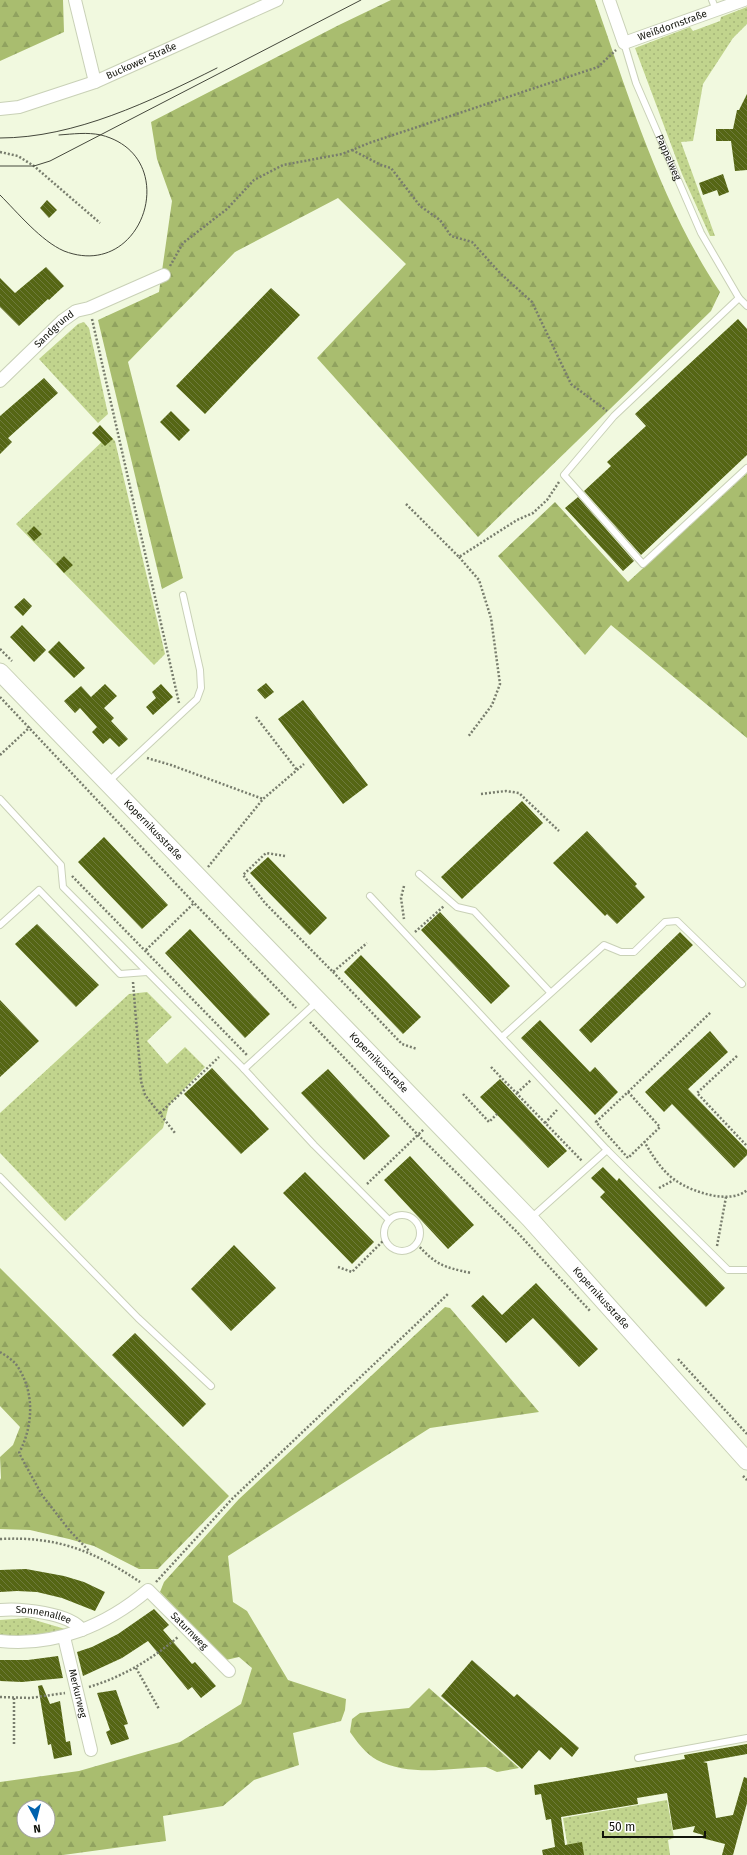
<svg xmlns="http://www.w3.org/2000/svg" width="747" height="1855" font-family="'Fira Sans',sans-serif">
	<style>
		.green { fill: url(#green-dots) }
		.forest { fill: url(#forest-firs); fill-rule: evenodd }
		.building { fill: url(#building-back-hatch) }
		.lines { fill: none; stroke-linecap: round; stroke-linejoin: round }
		.lane-casing { stroke: #c9d1b7; stroke-width: 8 }
		.street-casing { stroke: #c9d1b7; stroke-width: 14 }
		.secondary-casing { stroke: #c9d1b7; stroke-width: 19 }
		.path { stroke: #787d6d; stroke-width: 2.5; stroke-dasharray: 2 2; stroke-linecap: butt }
		.lane { stroke: #fff; stroke-width: 6 }
		.street { stroke: #fff; stroke-width: 12 }
		.secondary { stroke: #fff; stroke-width: 17 }
		.tram { stroke: #45483c; stroke-width: 1 }
		.labels { text-anchor: middle; dominant-baseline: central; stroke-width: 4; stroke-linejoin: round; paint-order: stroke }
		.street-label { font-size: 10px; fill: #11130b; stroke: #fff }
	</style>
	<defs>
		<pattern id="green-dots" width="8" height="8" patternUnits="userSpaceOnUse"><rect width="8" height="8" fill="#c1d48d"/><path d="M2 2h.1M6 6h.1" fill="none" stroke="#a5b578" stroke-width="1.8" stroke-linecap="round"/></pattern>
		<pattern id="forest-firs" width="22" height="20" patternUnits="userSpaceOnUse"><rect width="22" height="20" fill="#a9bd6f"/><path d="M5 1l3.5 6h-7zM16 11l3.5 6h-7z" fill="#90a25f"/></pattern>
		<pattern id="building-back-hatch" width="6" height="6" patternUnits="userSpaceOnUse"><rect width="6" height="6" fill="#556614"/><path d="M-1 5l2 2M0 0l6 6M5-1l2 2" fill="none" stroke="#6e7a3c"/></pattern>
	</defs>
	<rect width="100%" height="100%" fill="#f1f9df"/>
	<path class="green" d="M747 7V24L733 38 703 84 693 141 681 142 715 236H710L682 174 635 48 690 27 693 31 720 21 721 17Z
		M84 322 89 328 108 414 98 423 39 359 78 324Z
		M109 435 115 441 165 654 154 665 16 524Z
		M147 992 172 1017 147 1041 167 1064 185 1047 205 1067 169 1105 163 1128 65 1221 0 1153V1113L129 994Z
		M28 1618 65 1629 35 1635H0V1620Z
		M667 1800 674 1838 668 1840 670 1855H569L563 1818Z"/>
	<path class="forest" d="M0 0H63L64 32 0 61Z
		M391 0H595C630 100 661 204 720 292L711 311 478 537 317 358 406 264 338 198 235 252 128 362 183 578 162 589 98 320 159 292 172 201 157 159 151 122 339 25Z
		M747 473V738L611 625 585 655 498 556 555 502 628 582Z
		M0 1268 229 1496 158 1569H139L94 1546 69 1539 30 1530 0 1529V1480L1 1478 0 1457 13 1445 20 1427 0 1406Z
		M445 1307 450 1308 539 1412 430 1428 228 1556 233 1602 247 1611 288 1680 346 1699 345 1710 341 1721 293 1733 299 1765 254 1780 223 1806 163 1816 166 1841 63 1855H0V1782L79 1771 180 1742 241 1704 252 1668 239 1657 226 1660 160 1592 164 1582 239 1499ZM24 1807H48V1831H24Z
		M429 1688 519 1768 497 1772 486 1767C451 1768 410 1777 377 1760 366 1754 357 1742 350 1732L352 1719 360 1713 409 1708Z"/>
	<path class="building" d="M747 94V170L735 171 731 141H716V129H733L737 110H739Z
		M723 174 729 192 719 196 717 190 703 195 699 183Z
		M47 200 57 210 49 218 40 208Z
		M46 267 64 286 49 300 48 299 19 326 0 307V278L15 293Z
		M271 288 300 315 205 414 176 386Z
		M738 319 747 329V455L641 555 584 491 611 466 607 462 646 426 635 414Z
		M44 378 58 393 8 438 12 442 0 454V416Z
		M171 411 190 430 179 441 160 422Z
		M100 425 113 439 105 446 92 433Z
		M578 497 634 561 623 571 565 508Z
		M34 526 42 534 34 541 27 533Z
		M64 556 73 565 64 573 56 564Z
		M24 598 32 606 23 616 14 607Z
		M22 625 46 650 34 662 10 637Z
		M59 641 85 668 74 678 48 652Z
		M266 683 274 692 265 699 257 690Z
		M105 684 117 696 104 708 114 718 111 721 128 739 119 747 110 738 103 744 92 732 97 727 80 708 75 713 64 701 81 686 91 697Z
		M161 684 173 697 153 715 146 707 156 698 152 692Z
		M303 700 368 785 343 804 278 719Z
		M522 801 543 823 462 899 441 877Z
		M587 831 637 884 635 886 645 897 617 924 607 914 605 916 553 863Z
		M104 837 168 905 142 929 78 862Z
		M268 857 327 918 310 935 250 873Z
		M440 912 510 986 491 1004 421 930Z
		M37 924 99 985 76 1007 15 944Z
		M190 929 270 1014 245 1038 165 953Z
		M680 932 693 945 591 1043 579 1030Z
		M361 955 421 1017 403 1034 344 972Z
		M0 1000 39 1041 0 1077Z
		M540 1020 590 1072 595 1067 618 1092 595 1115 521 1038Z
		M710 1031 728 1052 688 1089 747 1150V1155L734 1168 672 1104 664 1112 645 1092Z
		M212 1068 269 1129 241 1154 184 1094Z
		M328 1069 390 1136 364 1160 301 1093Z
		M500 1079 567 1151 548 1168 480 1097Z
		M410 1156 474 1225 448 1249 384 1180Z
		M603 1167 617 1181 619 1178 725 1288 706 1307 600 1197 605 1192 591 1178Z
		M305 1172 374 1242 352 1264 283 1193Z
		M234 1245 276 1288 231 1331 191 1289Z
		M536 1283 598 1349 579 1367 533 1318 506 1343 471 1306 483 1295 502 1315Z
		M135 1333 206 1404 183 1427 112 1355Z
		M26 1569 64 1576 84 1582 105 1592 95 1611 62 1598 37 1592 17 1591 0 1592V1570Z
		M154 1609 169 1625 163 1630 192 1664 195 1662 216 1686 201 1698 192 1687 188 1690 148 1641 122 1658 83 1676 77 1652 92 1647 118 1634Z
		M58 1656 63 1678 22 1682 0 1681V1660H28Z
		M472 1660 514 1697 517 1694 579 1748 572 1757 561 1747 550 1760 539 1750 522 1769 441 1696Z
		M42 1685 50 1704 60 1701 66 1742 70 1741 72 1755 54 1759 51 1744 48 1745 38 1686Z
		M116 1690 128 1724 124 1725 129 1739 111 1745 106 1732 110 1730 97 1693Z
		M747 1744V1754L703 1762 707 1763 716 1818 733 1815 744 1777 747 1778V1803L733 1855H722L725 1844 702 1838 703 1835 693 1832 695 1826 673 1830 667 1793 637 1798 638 1804 561 1817 565 1845 582 1842 584 1855H543L542 1850 555 1847 551 1819 546 1820 541 1794 535 1795 534 1785 685 1759 684 1755Z"/>
	<g class="lines">
		<g class="lane-casing">
			<g id="lane">
				<path d="M712 0 716 10"/>
				<path id="s1" d="M624 43 636 83 701 233 739 298 747 306"/>
				<path d="M739 298 614 416 564 475 643 564 747 468"/>
				<path d="M108 782 197 699 201 688 200 670 183 595"/>
				<path d="M0 799 61 865 63 887 244 1069 314 1145 389 1220"/>
				<path d="M419 874 457 907 474 911 550 992"/>
				<path d="M370 896 607 1150 531 1218"/>
				<path d="M0 925 39 890 120 974 147 972"/>
				<path d="M502 1037 604 945 621 952H634L665 922 677 921 742 984"/>
				<path d="M244 1069 318 1001"/>
				<path d="M607 1150 728 1270H747"/>
				<path d="M0 1177 138 1318 211 1386"/>
				<circle cx="402" cy="1233" r="18"/>
				<path d="M638 1758 747 1738"/>
			</g>
		</g>
		<g class="street-casing">
			<g id="street">
				<path d="M75 0 95 82"/>
				<path id="s2" d="M609 0 624 43 744 0"/>
				<path id="s3" d="M0 109 19 107 95 82 277 0"/>
				<path id="s4" d="M0 381 62 321 76 311 89 308 164 275"/>
				<path id="s5" d="M0 1610C20 1608 70 1613 82 1630"/>
				<path id="s6" d="M64 1637 91 1750"/>
				<path id="s7" d="M0 1641C55 1647 107 1625 148 1590L229 1671"/>
			</g>
		</g>
		<g class="secondary-casing">
			<g id="secondary">
				<path id="s8" d="M0 672 530 1219 747 1461"/>
			</g>
		</g>
		<path class="path" d="M352 150 381 165 391 168 420 206 440 220 451 236 472 242 500 273 532 302 571 384 607 411
			M0 152 18 156 34 166 100 223
			M170 266 183 243 227 209 254 180 283 165 342 154 369 143 598 67 616 50
			M92 319 179 703
			M406 504 459 557 517 520 533 513 547 500 559 482
			M459 557 479 580 491 618 500 684 492 705 468 737
			M0 649 12 661
			M0 697 194 903 296 1008
			M256 717 297 770
			M0 755 30 727
			M147 758 171 765 263 799
			M481 794 506 791 519 793 559 831
			M285 856 266 853 243 875 265 903 333 972 367 943
			M208 867 263 799 304 764
			M72 876 247 1055
			M404 886 401 898 404 919
			M415 932 444 906
			M146 950 194 903
			M333 972 402 1044 417 1049
			M133 982 141 1081 145 1095 175 1133
			M310 1022 418 1135 517 1232 591 1312
			M737 1056 697 1093 747 1146
			M491 1067 582 1161
			M628 1092 660 1127 628 1158 596 1122Z
			M628 1092 711 1012
			M517 1093 531 1080
			M463 1094 489 1122 497 1114
			M160 1113 219 1057
			M545 1123 557 1110
			M644 1141C652 1155 661 1170 675 1180 692 1192 730 1205 747 1190
			M367 1184 424 1129
			M659 1188 674 1180
			M417 1244C436 1265 443 1267 471 1273
			M717 1246 726 1197
			M338 1267 352 1272 384 1240
			M0 1352C5 1355 11 1359 15 1363 35 1389 34 1425 19 1453L42 1495 70 1531 90 1552
			M678 1359 747 1434
			M743 1476 747 1480
			M0 1539C57 1536 94 1551 140 1582
			M156 1582 232 1499 449 1293
			M136 1668 159 1709
			M89 1687C122 1677 151 1660 178 1637
			M0 1697 30 1698 65 1693
			M14 1698V1746"/>
		<use href="#lane" class="lane"/>
		<use href="#street" class="street"/>
		<use href="#secondary" class="secondary"/>
		<path class="tram" d="M0 138C75 138 151 101 217 68
			M0 166H34L50 161 361 0
			M0 195C18 213 41 241 64 251 144 282 184 156 101 135 87 132 73 134 59 135"/>
	</g>
	<g class="labels">
		<g class="street-label">
			<text stroke="none"><textPath href="#s2" startOffset="97">Weißdornstraße</textPath></text>
			<text stroke="none"><textPath href="#s3" startOffset="150">Buckower Straße</textPath></text>
			<text stroke="none"><textPath href="#s1" startOffset="123">Pappelweg</textPath></text>
			<text stroke="none"><textPath href="#s4" startOffset="75">Sandgrund</textPath></text>
			<text stroke="none"><textPath href="#s8" startOffset="220">Kopernikusstraße</textPath></text>
			<text stroke="none"><textPath href="#s8" startOffset="544">Kopernikusstraße</textPath></text>
			<text stroke="none"><textPath href="#s8" startOffset="868">Kopernikusstraße</textPath></text>
			<text stroke="none"><textPath href="#s5" startOffset="44">Sonnenallee</textPath></text>
			<text stroke="none"><textPath href="#s7" startOffset="219">Saturnweg</textPath></text>
			<text stroke="none"><textPath href="#s6" startOffset="58">Merkurweg</textPath></text>
		</g>
	</g>
	<g transform="translate(36 1819) rotate(173)"><circle r="19" fill="#ffffff" stroke="#a0a19d"/>
	<path d="M0-3L7 15L0 10L-7 15Z" fill="#0062ae"/>
	<text y="-6" font-size="11" font-weight="bold" text-anchor="middle" fill="#11130b">N</text>
	</g>
	<path d="M603 1831v6h102v-6" fill="none" stroke="#11130b" stroke-width="2"/>
	<text x="609" y="1831" font-size="12" fill="#11130b" stroke="#ffffff" stroke-width="3" paint-order="stroke">50 m</text>
</svg>
